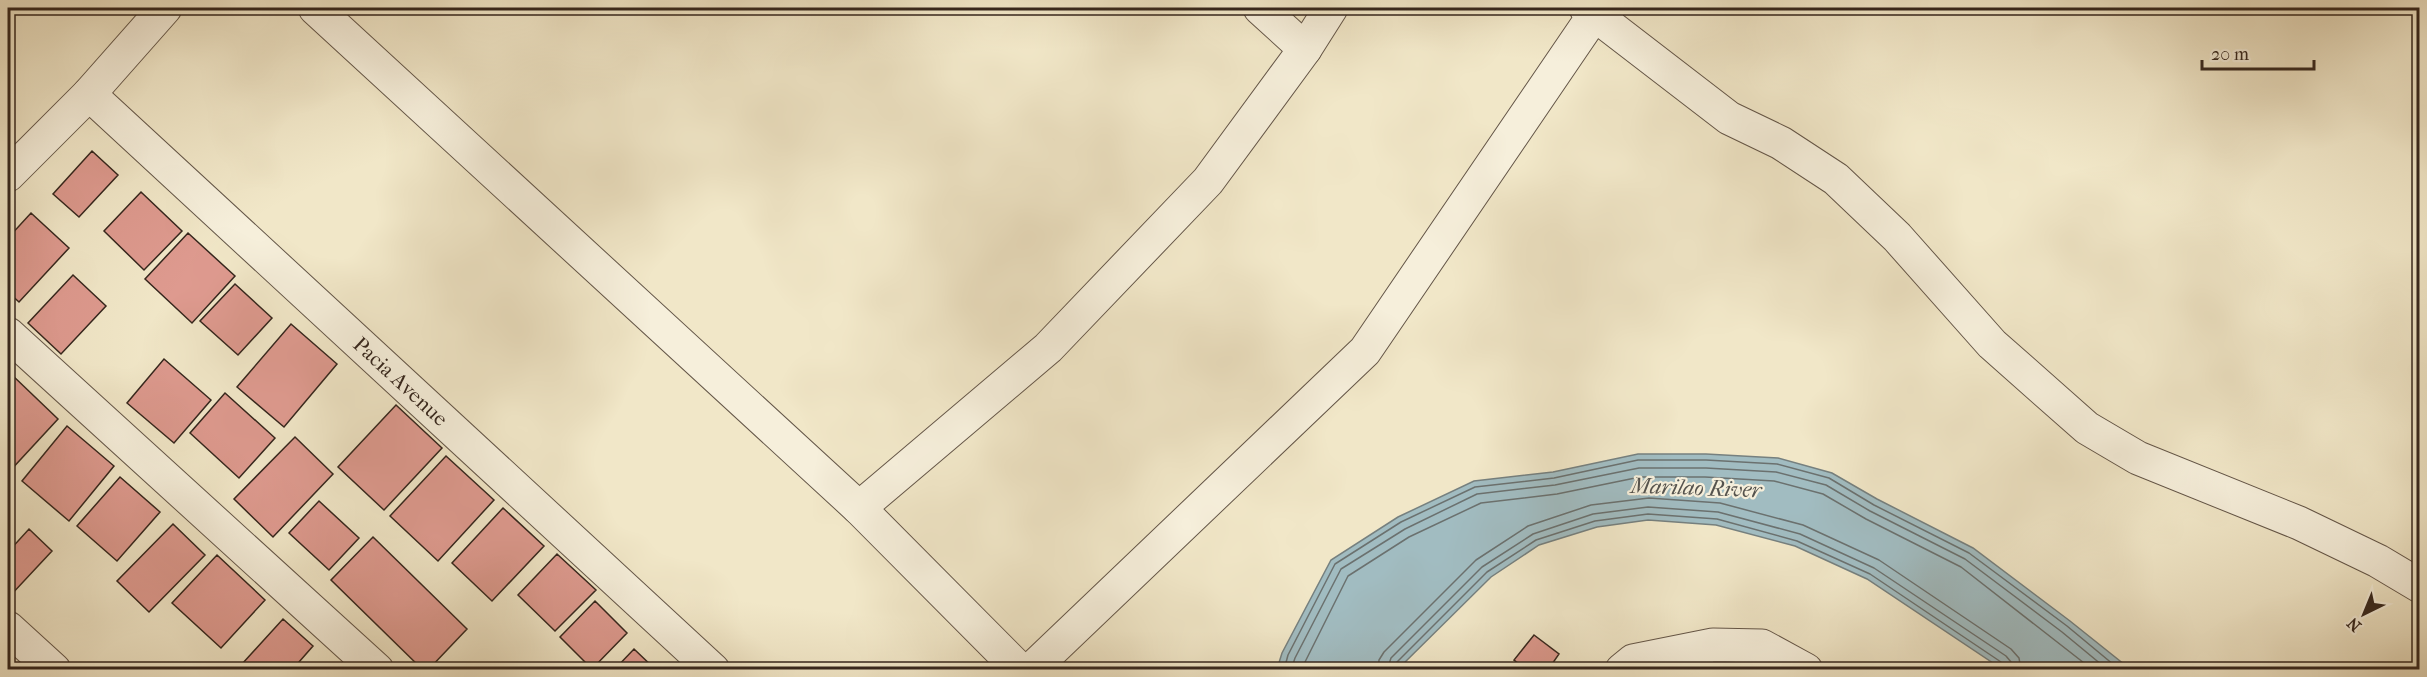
<svg xmlns="http://www.w3.org/2000/svg" width="2427" height="677" font-family="'IM FELL French Canon',serif">
	<style>
		.water { fill: #a1bcc1; stroke: #76807f; stroke-width: 1.5 }
		.lines { fill: none; stroke-linecap: round; stroke-linejoin: round }
		.shore { stroke: #6b716f; stroke-width: 1.5 }
		.building { fill: #de9a8f; stroke: #35261d; stroke-width: 1.5 }
		.minor-casing { stroke: #645648; stroke-width: 35 }
		.minor { stroke: #f6efdb; stroke-width: 33 }
		.labels { text-anchor: middle; dominant-baseline: central; stroke-width: 4.5; stroke-linejoin: round; paint-order: stroke }
		.street-label { font-size: 21px; fill: #35261d; stroke: #f6efdb }
		.water-label { font-size: 22px; font-style: italic; fill: #55534e; stroke: #f6efdb }
	</style>
	<rect width="100%" height="100%" fill="#f1e7c8"/>
	<filter id="stains"><feTurbulence type="fractalNoise" baseFrequency=".00333" numOctaves="4"/><feColorMatrix values="0 0 0 0 .2 0 0 0 0 .09 0 0 0 0 .02 0 0 0 .5 -.17"/></filter>
	<radialGradient id="worn" r=".72"><stop offset=".6" stop-color="#630" stop-opacity="0"/><stop offset="1" stop-color="#630" stop-opacity=".3"/></radialGradient>
	<path class="water" d="M1638 454H1706L1778 458 1832 473 1877 499 1973 548 2070 621 2130 669H2002L1867 579 1795 546 1716 525 1648 520 1597 527 1539 545 1491 577 1398 669H1277L1282 653 1331 560 1398 517 1474 481 1553 472Z"/>
	<g class="lines">
		<path class="shore" d="M1284 670 1288 655 1335 564 1401 522 1475 487 1554 478 1638 460H1706L1777 464 1829 478 1874 505 1969 553 2067 626 2120 670
			M1291 670 1295 658 1341 569 1405 529 1477 494 1555 485 1639 468H1706L1776 472 1826 485 1870 511 1965 559 2062 632 2108 670
			M1301 670 1348 576 1409 537 1481 503 1557 494 1640 477H1705L1774 481 1823 494 1866 519 1961 567 2093 670
			M1378 670 1379 660 1384 652 1476 560 1528 526 1591 505 1649 498 1720 503 1803 525 1879 560 2011 649 2019 658 2021 670
			M1387 670 1391 658 1482 567 1533 534 1593 514 1648 507 1718 512 1800 534 1874 568 2006 656 2011 662 2012 670
			M1394 670 1396 663 1487 572 1536 540 1595 521 1648 514 1717 519 1797 541 1870 574 2001 662 2004 670"/>
	</g>
	<path class="building" d="M92 151 118 175 79 217 53 194Z
		M141 192 182 231 144 270 104 231Z
		M31 213 69 248 19 302 8 292V238Z
		M188 233 235 276 192 323 145 279Z
		M73 275 106 306 61 354 28 323Z
		M235 284 272 318 238 355 200 321Z
		M291 324 337 364 284 427 237 387Z
		M164 359 211 400 174 443 127 403Z
		M11 374 58 419 8 473V378Z
		M225 393 275 438 239 478 190 433Z
		M396 405 442 448 384 510 338 467Z
		M67 426 114 466 69 521 22 481Z
		M295 437 333 474 273 537 234 499Z
		M446 456 494 500 438 561 390 516Z
		M120 477 160 512 117 561 77 526Z
		M319 501 359 538 329 570 289 533Z
		M503 508 544 546 492 601 452 563Z
		M173 524 205 555 149 612 117 581Z
		M29 529 52 551 10 596 8 594V552Z
		M373 537 467 629 428 670H423L331 580Z
		M557 554 596 590 555 631 518 595Z
		M217 555 265 600 221 648 172 603Z
		M595 601 627 633 592 669 560 637Z
		M283 619 313 646 292 670H248L242 664Z
		M1534 635 1559 654 1548 670H1527L1514 660Z
		M634 649 656 670H614Z"/>
	<g class="lines">
		<g class="minor-casing">
			<g id="minor">
				<path d="M315 8 859 508 1020 670"/>
				<path d="M1260 8 1305 49"/>
				<path d="M1586 8 1729 118 1781 143 1836 179 1897 237 1992 344 2087 428 2138 458 2299 523 2378 561 2420 586"/>
				<path id="s1" d="M89 94 713 670"/>
				<path d="M8 175 89 94 165 8"/>
				<path d="M8 334 377 670"/>
				<path d="M859 508 1048 348 1208 181 1305 49 1331 8"/>
				<path d="M8 628 54 670"/>
				<path d="M1031 670 1365 351 1594 15 1608 8"/>
				<path d="M1622 670 1633 661 1713 645 1762 646 1806 670"/>
			</g>
		</g>
		<use href="#minor" class="minor"/>
	</g>
	<g class="labels">
		<g class="street-label">
			<text stroke="none"><textPath href="#s1" startOffset="424">Pacia Avenue</textPath></text>
		</g>
		<g class="water-label">
			<text transform="translate(1696 488) rotate(2)">Marilao River</text>
		</g>
	</g>
	<rect width="2427" height="677" fill="none" stroke="#f1e7c8" stroke-width="30"/>
	<rect x="9" y="9" width="2409" height="659" fill="none" stroke="#35261d" stroke-width="3"/>
	<rect x="15" y="15" width="2397" height="647" fill="none" stroke="#35261d" stroke-width="1.5"/>
	<g transform="translate(2364 614) rotate(223)" stroke="#f6efdb" stroke-width="4.5" paint-order="stroke">
	<path d="M0-4.5L10 22L0 15L-10 22Z" fill="#35261d"/>
	<text y="-9" font-size="16" font-weight="bold" text-anchor="middle" fill="#35261d">N</text>
	</g>
	<path d="M2202 60v9h112v-9" fill="none" stroke="#35261d" stroke-width="3"/>
	<text x="2211" y="60" font-size="18" fill="#35261d" stroke="#f6efdb" stroke-width="4.5" paint-order="stroke">20 m</text>
	<rect width="100%" height="100%" filter="url(#stains)"/>
	<rect width="100%" height="100%" fill="url(#worn)"/>
</svg>
